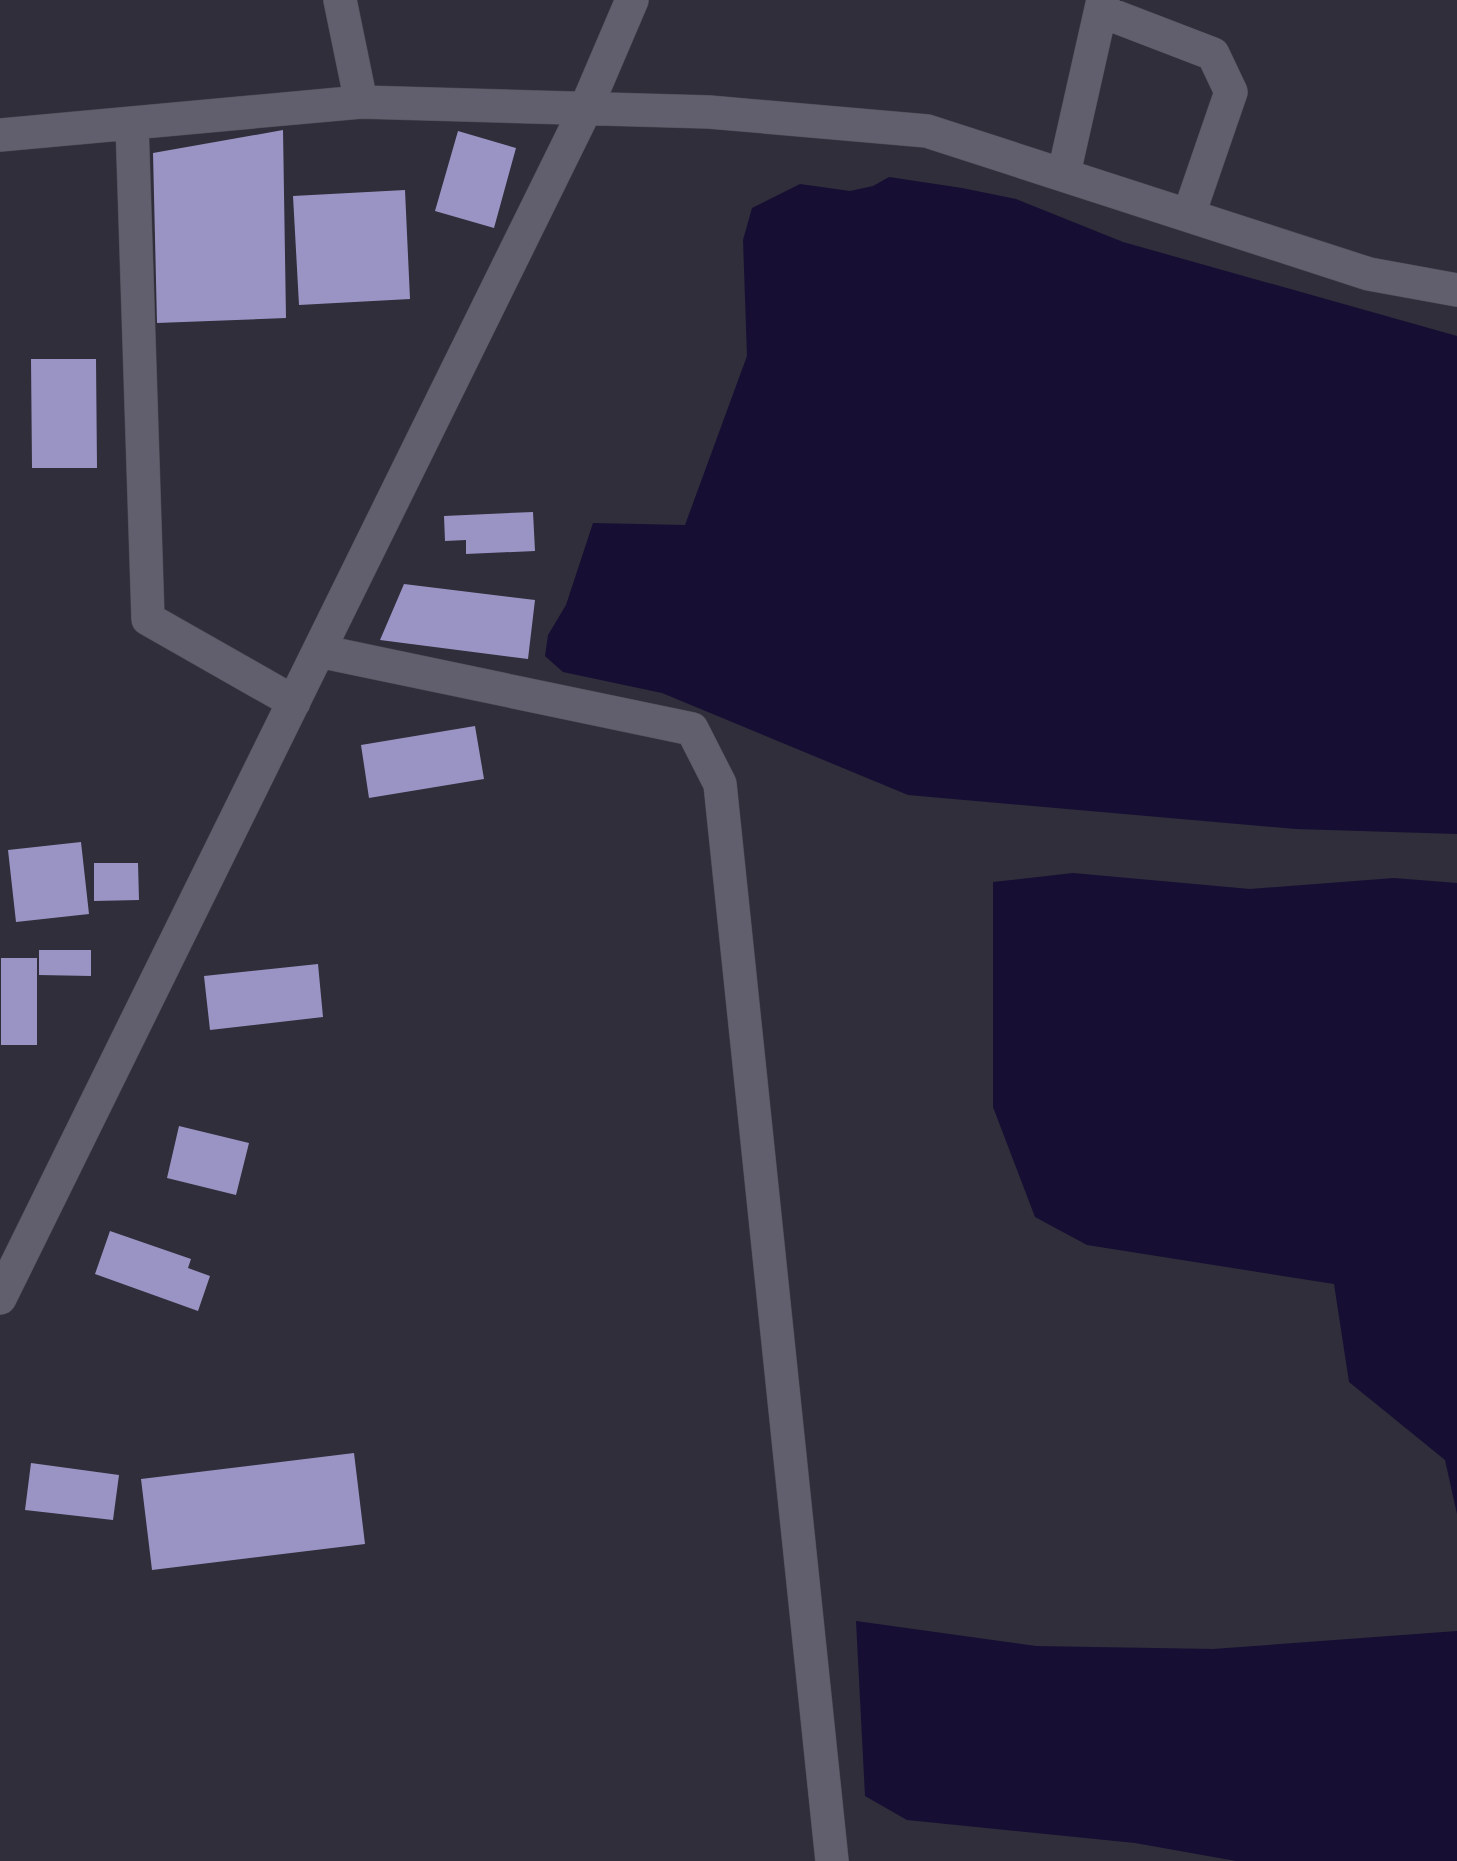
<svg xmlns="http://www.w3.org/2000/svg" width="1457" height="1861" font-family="Spectral,serif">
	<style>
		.water { fill: #170e33 }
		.building { fill: #9a94c4 }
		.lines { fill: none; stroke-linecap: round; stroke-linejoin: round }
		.minor-casing { stroke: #4c4b55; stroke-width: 34 }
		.minor { stroke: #615f6d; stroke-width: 33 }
	</style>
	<rect width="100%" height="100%" fill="#2f2e3a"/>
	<path class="water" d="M889 177 962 188 1016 199 1123 242 1457 336V834L1296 829 908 795 662 693 563 672 545 656 548 635 566 605 593 523 685 525 747 356 743 240 752 208 800 184 850 191 873 186Z
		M1073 873 1250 889 1394 878 1457 883V1514L1445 1460 1349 1382 1334 1284 1087 1245 1035 1217 993 1107V882Z
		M856 1621 1036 1646 1213 1649 1457 1631V1861H1236L1135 1843 907 1820 865 1796Z"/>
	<path class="building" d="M283 130 286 318 157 323 153 153Z
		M458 131 516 148 494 228 435 211Z
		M405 190 410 299 299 305 293 196Z
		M31 359H96L97 468H32Z
		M533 512 535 551 466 554V540L445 541 444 516Z
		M404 584 535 600 528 659 380 640Z
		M475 726 484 779 369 798 361 745Z
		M81 842 89 914 16 922 8 850Z
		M94 863H138L139 900 94 901Z
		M39 950H91V976L39 975Z
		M1 958H37V1045H1Z
		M318 964 323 1017 210 1030 204 976Z
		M179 1126 249 1143 236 1195 167 1178Z
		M110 1231 191 1259 188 1268 210 1276 198 1311 95 1274Z
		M354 1453 365 1544 152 1570 141 1479Z
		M31 1463 119 1475 113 1520 25 1510Z"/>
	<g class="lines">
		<g class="minor-casing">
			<path id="minor" d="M340 0 361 102 709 112 927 131 1369 274 1457 290
				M1101 11 1213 54 1231 92 1189 214
				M132 123 148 619 294 702
				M0 135 361 102
				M1064 173 1103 0
				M319 651 692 729 720 784 832 1861
				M0 1298 585 110 632 0"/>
		</g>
		<use href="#minor" class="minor"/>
	</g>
</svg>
